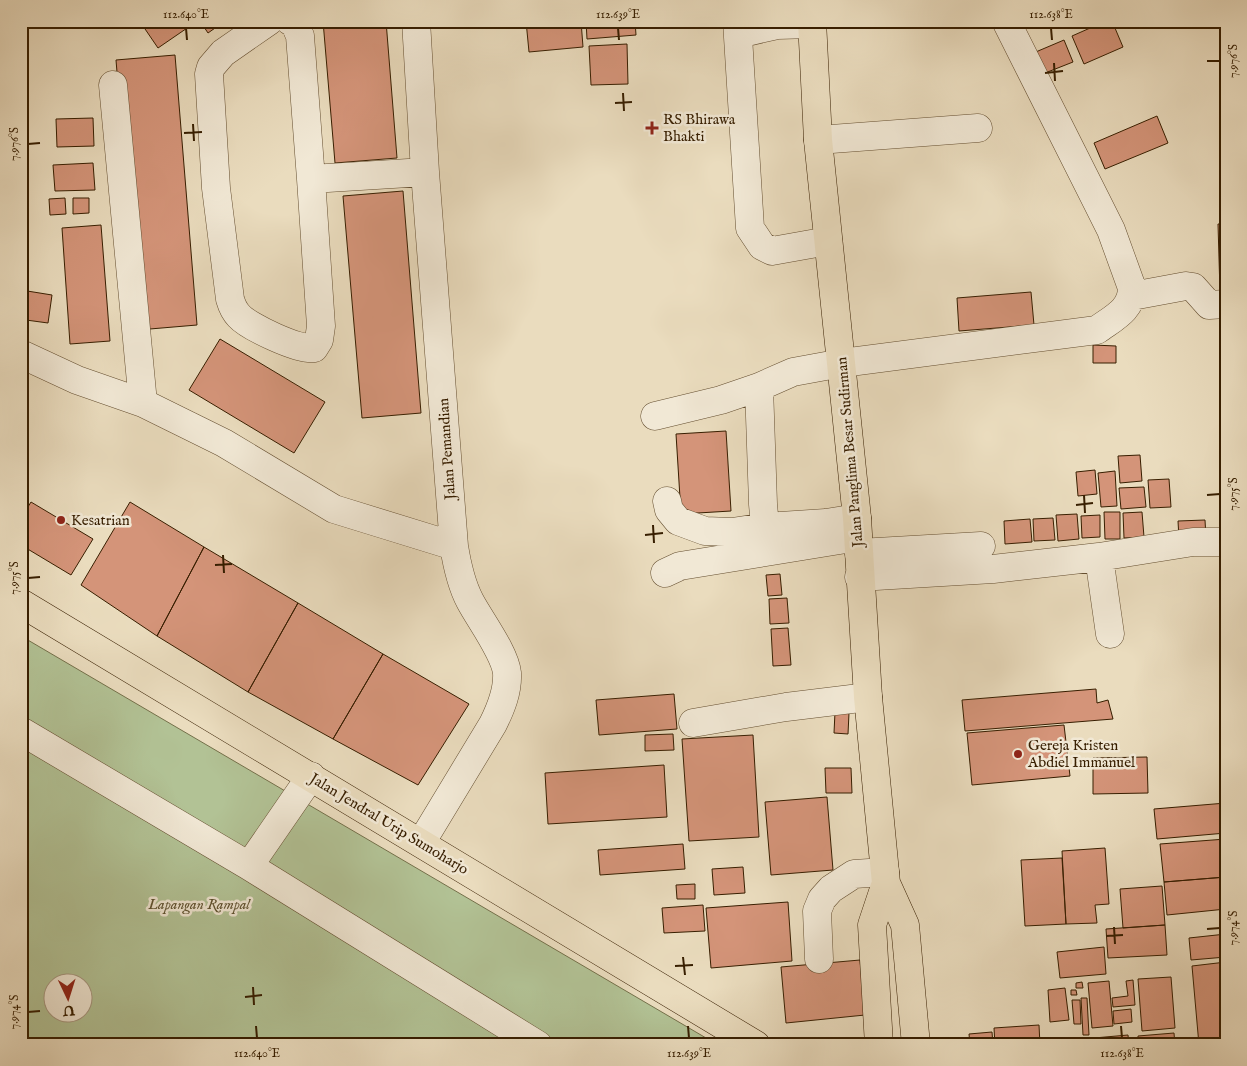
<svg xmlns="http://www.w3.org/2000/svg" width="1247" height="1066" font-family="'IM FELL English',serif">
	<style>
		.green { fill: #b2c295; stroke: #74704a; fill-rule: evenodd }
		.building { fill: #d49479; stroke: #371e00 }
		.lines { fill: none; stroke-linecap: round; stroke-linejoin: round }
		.minor-casing { stroke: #644e30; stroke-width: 29 }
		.major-casing { stroke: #371e00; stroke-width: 29 }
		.highway-casing { stroke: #371e00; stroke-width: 29 }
		.minor { stroke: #f1e8d5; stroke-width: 28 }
		.major { stroke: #eadcbe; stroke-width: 28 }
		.highway { stroke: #eadcbe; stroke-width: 28 }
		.ticks { fill: none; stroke: #371e00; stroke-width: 2 }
		.poi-dot { fill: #8f2418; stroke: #f1e8d5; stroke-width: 2 }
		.labels { text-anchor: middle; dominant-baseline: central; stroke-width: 5; stroke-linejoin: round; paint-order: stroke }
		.poi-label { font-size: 15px; fill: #371e00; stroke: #f1e8d5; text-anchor: start }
		.street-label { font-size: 15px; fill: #371e00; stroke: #f1e8d5 }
		.park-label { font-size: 15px; font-style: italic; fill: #5c4f2d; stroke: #f1e8d5 }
		.neatline { fill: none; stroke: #371e00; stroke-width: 2 }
		.ticks-label { font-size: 12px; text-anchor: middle; fill: #371e00 }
	</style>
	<rect width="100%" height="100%" fill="#eadcbe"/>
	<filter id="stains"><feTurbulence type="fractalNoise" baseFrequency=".004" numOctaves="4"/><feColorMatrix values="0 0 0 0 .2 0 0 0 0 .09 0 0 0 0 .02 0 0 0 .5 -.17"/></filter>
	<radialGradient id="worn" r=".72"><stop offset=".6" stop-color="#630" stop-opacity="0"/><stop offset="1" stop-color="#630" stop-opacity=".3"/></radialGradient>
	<path class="green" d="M21 636 718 1045H21ZM52 984H82V1014H52Z"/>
	<path class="building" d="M149 21H191L193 24 158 48 143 26Z
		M200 21H225L208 33Z
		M323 21H386L397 158 335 163Z
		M504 21H523L524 26H504Z
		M526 21H581L583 47 529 52Z
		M586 21H635L636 35 587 39Z
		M1106 21H1112L1123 47 1084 64 1072 36Z
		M1064 40 1073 62 1040 75 1031 54Z
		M627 44 628 84 591 85 589 46Z
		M175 55 197 325 138 330 116 60Z
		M1157 116 1168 143 1105 169 1094 143Z
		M93 118 94 146 57 147 56 119Z
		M93 163 95 190 55 191 53 165Z
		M403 191 421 413 362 418 343 196Z
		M65 198 66 214 50 215 49 199Z
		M73 198H89V213L73 214Z
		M1218 224H1226V292H1220Z
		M101 225 110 341 70 344 62 228Z
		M21 290 52 295 48 323 26 320 24 337 21 336Z
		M1031 292 1034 325 959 331 957 298Z
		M220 339 325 402 294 453 189 390Z
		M1093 345 1116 346V363H1093Z
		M726 431 731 511 681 514 676 434Z
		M1140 455 1142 481 1120 483 1118 456Z
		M1095 470 1097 494 1078 496 1076 472Z
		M1115 471 1117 506 1101 507 1098 473Z
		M1169 479 1171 507 1150 508 1148 480Z
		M1144 487 1146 507 1121 509 1119 488Z
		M31 502 93 539 71 575 21 545V518Z
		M130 502 204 547 157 636 81 585Z
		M1104 512H1120V539H1105Z
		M1142 512 1144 537 1124 538 1123 513Z
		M1077 514 1079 539 1058 541 1056 515Z
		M1100 515V537L1082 538 1081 516Z
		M1053 518 1055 540 1034 541 1033 519Z
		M1030 519 1032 542 1005 544 1004 521Z
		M1205 520 1206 538 1179 539 1178 521Z
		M204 547 298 603 248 692 157 636Z
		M780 574 782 595 768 596 766 575Z
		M787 598 789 623 770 624 769 599Z
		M298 603 383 654 333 739 248 692Z
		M788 628 791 665 773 666 771 629Z
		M383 654 469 704 418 785 333 739Z
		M1096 689 1097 703 1108 700 1113 719 965 731 962 700Z
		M674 694 677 729 599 735 596 700Z
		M835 712 849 713 848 734 834 733Z
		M1064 725 1070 776 972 785 967 733Z
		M673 734 674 750 645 751V735Z
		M753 735 759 837 689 841 682 739Z
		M1147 757 1148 793 1093 794V758Z
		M664 765 667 817 548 824 545 773Z
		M825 768H851L852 793H826Z
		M827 797 833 870 771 875 765 802Z
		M1226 803V833L1157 839 1154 809Z
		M1226 839V877L1164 882 1160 844Z
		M683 844 685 869 600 875 598 850Z
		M1105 848 1109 904 1095 905 1097 923 1066 924 1062 851Z
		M1062 858 1066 924 1025 926 1021 860Z
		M743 867 745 893 714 895 712 869Z
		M1226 877V909L1167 915 1164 882Z
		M695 884V899H677L676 885Z
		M1162 886 1165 925 1123 928 1120 889Z
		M788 902 792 961 711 968 706 908Z
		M703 905 705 931 664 933 662 908Z
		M1165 925 1167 955 1108 958 1106 929Z
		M1226 934V957L1191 960 1189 938Z
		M1104 947 1106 974 1060 978 1057 952Z
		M860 960 865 1015 786 1023 781 967Z
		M1226 962V1045H1199L1192 966Z
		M1171 977 1175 1028 1142 1031 1138 979Z
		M1133 980 1135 1005 1113 1007 1112 998 1128 996 1126 981Z
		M1109 981 1113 1026 1092 1028 1088 983Z
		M1082 982 1083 988H1076V983Z
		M1065 988 1069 1020 1050 1022 1048 990Z
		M1071 990H1076L1077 995H1071Z
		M1081 998H1087L1089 1035H1083Z
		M1072 1000H1080L1081 1024H1074Z
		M1131 1009 1132 1022 1114 1024 1113 1011Z
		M1039 1025 1040 1045H995L994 1028Z
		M992 1032 993 1045H970L969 1034Z
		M1174 1033 1175 1045H1138V1036Z
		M1128 1035 1129 1045H1094V1038Z"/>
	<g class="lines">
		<g class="minor-casing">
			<path id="minor" d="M269 21 223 53 211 67 209 74 216 188 230 299C232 306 234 311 239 316 249 327 300 351 314 348L319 340 321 326 311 179 425 172
				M290 21 295 24 300 36 311 179
				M416 21 425 172 454 546C457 565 461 584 470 601 480 620 505 653 507 673 508 691 501 708 493 724L421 843
				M737 21 750 228 762 246 772 251 828 241
				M738 34 777 25 812 24
				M113 85 143 403
				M818 140 978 128
				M1132 296 1186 286 1193 287 1209 305 1226 304
				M21 354 77 380 143 403 224 443 334 509 454 546
				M759 387 763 504 765 527
				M655 416 721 400 759 387 793 372 842 363 1097 330C1113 318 1132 310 1132 288L1111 230 1096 200 1006 21
				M667 501 669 510 678 521 705 531 732 532 765 527 826 523 857 518
				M859 553 981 546
				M1099 557 1110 634
				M665 573 680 566 852 538
				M859 577 993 569 1099 557 1193 542H1226
				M693 723 786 707 868 697
				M21 731 249 866 538 1045
				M249 866 311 776
				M819 959 817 911 822 899 831 889 854 874 885 872"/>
		</g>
		<g class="major-casing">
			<path id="major" d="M21 603 756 1045"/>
		</g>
		<g class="highway-casing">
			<path id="highway" d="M812 21 818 140 857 518 868 697 886 883 905 925 916 1045
				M879 1045 872 925 886 883"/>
		</g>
		<use href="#minor" class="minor"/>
		<use href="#major" class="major"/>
		<use href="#highway" class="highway"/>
	</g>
	<path class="ticks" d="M186 28 187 40M618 28 619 40M1051 28 1052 40M1207 61H1220M1054 63 1055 81M1045 73 1063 71M623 93 624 111M615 103 632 102M193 124 194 141M184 133 202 132M28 144 40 143M1084 495 1085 513M1207 495 1220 494M1076 505 1093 503M653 525 654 543M645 535 663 533M223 555 224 573M215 565 232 564M28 578 40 577M1114 927 1115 944M1207 929 1220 928M1106 936 1123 935M683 957 685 975M675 966 693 965M253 987 254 1005M245 997 262 995M28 1012 40 1011M256 1026 257 1038M688 1026 689 1038M1121 1026 1122 1038"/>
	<g class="poi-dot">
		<path d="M649.5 120.5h5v5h5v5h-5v5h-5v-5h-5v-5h5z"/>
		<circle cx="61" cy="520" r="5"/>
		<circle cx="1018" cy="754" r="5"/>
	</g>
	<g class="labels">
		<g class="poi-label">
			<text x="663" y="119">RS Bhirawa<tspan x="663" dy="17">Bhakti</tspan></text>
			<text x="71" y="520">Kesatrian</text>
			<text x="1028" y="745">Gereja Kristen<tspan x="1028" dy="17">Abdiel Immanuel</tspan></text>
		</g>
		<g class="street-label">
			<text transform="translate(447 449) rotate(-94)">Jalan Pemandian</text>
			<text transform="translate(850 452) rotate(-95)">Jalan Panglima Besar Sudirman</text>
			<text transform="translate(389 824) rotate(31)">Jalan Jendral Urip Sumoharjo</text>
		</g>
		<g class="park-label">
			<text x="199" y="904">Lapangan Rampal</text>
		</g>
	</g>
	<rect width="1247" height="1066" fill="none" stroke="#eadcbe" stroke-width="55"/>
	<g transform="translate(68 998) rotate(176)"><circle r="24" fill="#f1e8d5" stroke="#a79780"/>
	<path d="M0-4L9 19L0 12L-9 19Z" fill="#8f2418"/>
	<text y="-8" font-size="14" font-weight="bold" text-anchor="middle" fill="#371e00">U</text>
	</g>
	<rect x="28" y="28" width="1192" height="1010" class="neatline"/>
	<g class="ticks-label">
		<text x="186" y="18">112.640°E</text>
		<text x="618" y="18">112.639°E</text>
		<text x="1051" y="18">112.638°E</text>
		<text transform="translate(1233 61) rotate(-90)" y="4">7.976°S</text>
		<text transform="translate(14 144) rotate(-90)" y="4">7.976°S</text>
		<text transform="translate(1233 494) rotate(-90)" y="4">7.975°S</text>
		<text transform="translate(14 578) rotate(-90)" y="4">7.975°S</text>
		<text transform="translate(1233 928) rotate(-90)" y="4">7.974°S</text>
		<text transform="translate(14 1012) rotate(-90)" y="4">7.974°S</text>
		<text x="257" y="1057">112.640°E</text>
		<text x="689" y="1057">112.639°E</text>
		<text x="1122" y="1057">112.638°E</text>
	</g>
	<rect width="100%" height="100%" filter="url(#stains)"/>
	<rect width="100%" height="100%" fill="url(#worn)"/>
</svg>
